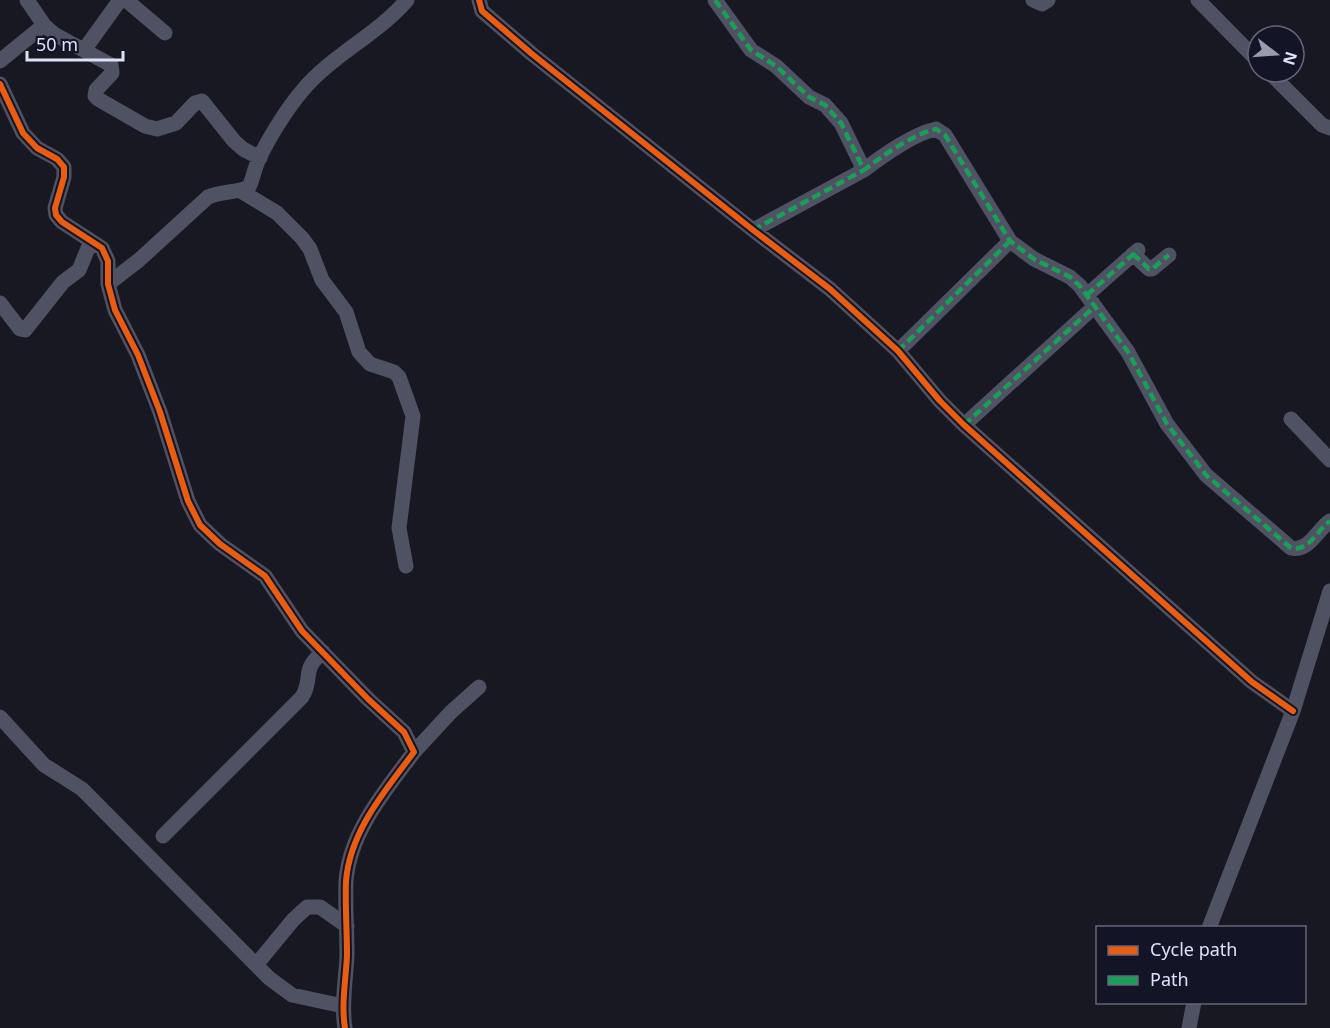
<svg xmlns="http://www.w3.org/2000/svg" width="1330" height="1028" font-family="'Noto Sans',sans-serif">
	<style>
		.lines { fill: none; stroke-linecap: round; stroke-linejoin: round }
		.minor { stroke: #4e5262; stroke-width: 15 }
		.quiet { stroke: #1a9f57; stroke-width: 4.5; stroke-dasharray: 9 4.5; stroke-linecap: butt }
		.cycleway-casing { stroke: #141427; stroke-width: 10 }
		.cycleway { stroke: #e95d12; stroke-width: 6 }
	</style>
	<rect width="100%" height="100%" fill="#181823"/>
	<g class="lines">
		<path class="minor" d="M27 0 44 25 54 34 111 65 112 73 96 90 95 96 98 99 145 126 157 129 176 123 195 103 202 101 234 141 243 149 260 158
			M126 0 165 33
			M479 0 482 11 532 54 753 230 830 289 898 351 940 401 964 425 1252 682 1293 711
			M715 0 751 50 776 66 809 97 825 105 841 123 864 170C882 156 915 133 936 129L945 135 1010 241 1034 259 1070 277 1080 286 1128 352 1167 424 1206 475 1291 548C1309 552 1317 530 1330 521
			M1033 0 1042 4 1048 0
			M1198 0 1258 61
			M84 50 120 0
			M0 61 44 25
			M1269 72 1322 125 1330 128
			M0 84 23 133 37 148 57 159 64 167V177L55 208 56 215 62 222 102 248 108 261V284L115 310 138 355 160 412 188 501 200 525 220 544 265 576 302 631 368 699 404 732 414 752C385 791 350 831 346 881 345 905 347 930 347 955 346 979 341 1004 345 1028
			M241 191 277 213 302 238 310 249 322 280 346 312 359 352 370 364 394 372 399 377 413 416 399 528 406 566
			M753 230 864 170
			M1133 254 1149 269H1152L1169 255
			M108 284 139 260 208 197C222 191 236 193 249 187 253 179 254 170 258 161 268 139 286 110 302 91 332 55 377 35 407 0
			M1087 295 1138 250
			M0 303 20 329 25 330 63 282 79 270 91 241
			M898 351 1010 241
			M1291 419 1330 460
			M964 425 1094 307
			M0 717 44 765 82 789 269 978 292 995 343 1006
			M414 752 451 712 479 687
			M163 836 302 697C314 677 300 671 323 652
			M1209 928 1293 711 1330 591
			M256 965 293 920 307 907H320L347 926
			M1189 1028 1194 1002"/>
		<path class="quiet" d="M715 0 751 50 776 66 809 97 825 105 841 123 864 170C882 156 915 133 936 129L945 135 1010 241 1034 259 1070 277 1080 286 1128 352 1167 424 1206 475 1291 548C1309 552 1317 530 1330 521
			M753 230 864 170
			M1133 254 1149 269H1152L1169 255
			M1087 295 1138 250
			M898 351 1010 241
			M964 425 1094 307"/>
		<g class="cycleway-casing">
			<path id="cycleway" d="M479 0 482 11 532 54 753 230 830 289 898 351 940 401 964 425 1252 682 1293 711
				M0 84 23 133 37 148 57 159 64 167V177L55 208 56 215 62 222 102 248 108 261V284L115 310 138 355 160 412 188 501 200 525 220 544 265 576 302 631 368 699 404 732 414 752C385 791 350 831 346 881 345 905 347 930 347 955 346 979 341 1004 345 1028"/>
		</g>
		<use href="#cycleway" class="cycleway"/>
	</g>
	<rect x="1096" y="926" width="210" height="78" fill="#141427" stroke="#65667b" stroke-width="1.5"/>
	<rect x="1108" y="946" width="30" height="9" fill="#e95d12" stroke="#65667b" stroke-width="1.5"/>
	<text x="1150" y="956" font-size="18" fill="#dee1fa">Cycle path</text>
	<rect x="1108" y="976" width="30" height="9" fill="#1a9f57" stroke="#65667b" stroke-width="1.5"/>
	<text x="1150" y="986" font-size="18" fill="#dee1fa">Path</text>
	<g transform="translate(1276 54) rotate(107)"><circle r="28" fill="#141427" stroke="#65667b" stroke-width="1.5"/>
	<path d="M0-4.5L10 22L0 15L-10 22Z" fill="#999baf"/>
	<text y="-9" font-size="16" font-weight="bold" text-anchor="middle" fill="#dee1fa">N</text>
	</g>
	<path d="M27 51v9h96v-9" fill="none" stroke="#dee1fa" stroke-width="3"/>
	<text x="36" y="51" font-size="18" fill="#dee1fa" stroke="#141427" stroke-width="4.5" paint-order="stroke">50 m</text>
</svg>
